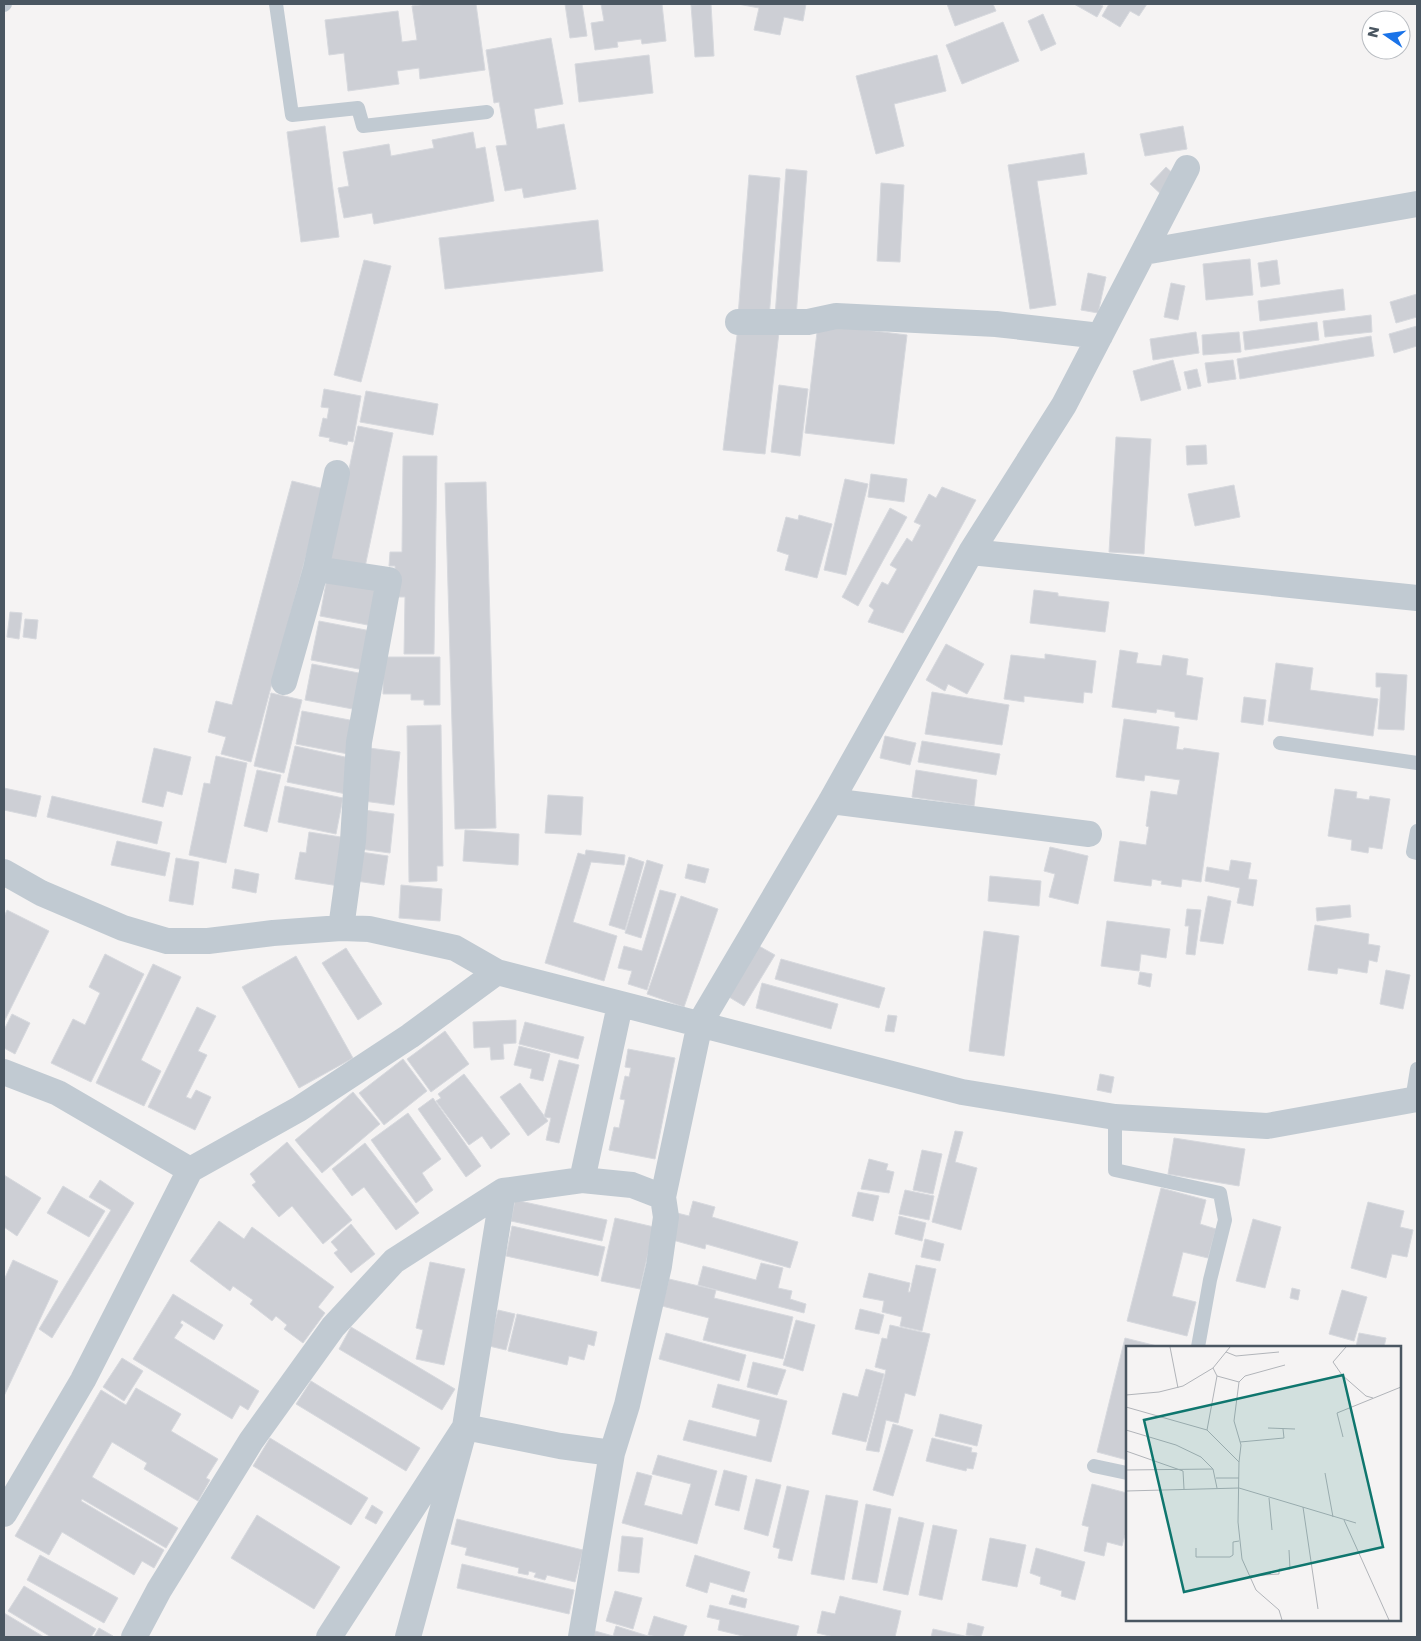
<svg xmlns="http://www.w3.org/2000/svg" width="1421" height="1641" font-family="Poppins,sans-serif">
	<style>
		.building { fill: #cdcfd5; stroke: #d7d9de }
		.lines { fill: none; stroke-linecap: round; stroke-linejoin: round }
		.service { stroke: #c1cad2; stroke-width: 14 }
		.minor { stroke: #c1cad2; stroke-width: 26 }
		.inset-road { fill: none; stroke: #b1b4b9; stroke-width: 1 }
		.view { fill: #0f766e; fill-opacity: 0.15; stroke: #0f766e; stroke-width: 2.5 }
		.inset-edge { fill: none; stroke: #4a5661; stroke-width: 2.5 }
	</style>
	<rect width="100%" height="100%" fill="#f5f3f3"/>
	<path class="building" d="M427 4H476L485 70 420 79 419 68 397 71 399 84 348 91 344 53 329 55 325 20 398 11 402 42 417 40 412 6Z
		M565 4H582L587 36 570 38Z
		M601 4H662L666 41 642 44 641 39 617 42 618 47 595 50 591 23 604 21Z
		M711 4 714 56 695 57 691 5Z
		M738 4H806L803 21 784 17 780 35 754 30 759 8Z
		M947 4H993L996 11 955 26Z
		M1074 4H1099L1103 6 1097 17Z
		M1109 4H1147L1139 16 1130 11 1120 27 1102 16Z
		M1043 14 1056 44 1041 51 1028 21Z
		M1003 22 1019 61 962 84 946 45Z
		M551 38 563 104 534 109 537 129 564 124 576 189 524 198 522 188 505 191 496 146 507 145 499 102 494 103 486 50Z
		M649 55 653 93 579 102 575 64Z
		M937 55 946 91 894 104 904 146 876 154 856 76Z
		M325 126 339 237 301 242 287 132Z
		M1183 126 1187 149 1145 156 1140 134Z
		M473 132 476 149 485 147 494 201 374 224 372 213 344 218 338 188 349 186 343 152 389 144 391 156 434 148 432 140Z
		M1084 153 1087 174 1037 181 1056 305 1030 309 1008 165Z
		M1166 167 1180 180 1164 197 1150 184Z
		M786 169 807 171 796 317 775 316Z
		M749 175 780 178 769 319 738 316Z
		M881 183 904 185 900 262 877 261Z
		M598 220 603 271 445 289 439 238Z
		M1250 259 1253 295 1206 300 1203 264Z
		M364 260 391 266 361 382 334 375Z
		M1277 260 1280 284 1261 287 1258 263Z
		M1088 273 1106 277 1098 313 1081 310Z
		M1171 283 1185 286 1178 320 1164 317Z
		M1343 289 1345 310 1260 321 1258 301Z
		M1417 294V317L1396 323 1390 302Z
		M1371 315 1372 332 1325 337 1323 321Z
		M1317 322 1319 340 1245 350 1243 332Z
		M818 324 907 335 894 444 805 433Z
		M1417 326V346L1394 353 1389 334Z
		M738 327 779 332 765 454 723 450Z
		M1196 332 1199 353 1153 360 1150 339Z
		M1239 332 1241 352 1203 355 1202 335Z
		M1371 336 1374 356 1240 379 1237 359Z
		M1173 360 1181 390 1141 401 1133 371Z
		M1233 360 1236 379 1208 383 1205 363Z
		M1197 369 1201 386 1188 389 1184 372Z
		M779 385 808 389 800 456 771 452Z
		M324 389 361 396 353 442 348 441 347 445 329 441 330 438 319 436 323 418 327 419 329 408 321 407Z
		M366 391 438 404 433 435 360 422Z
		M358 426 393 433 364 572 329 565Z
		M1116 437 1151 439 1144 554 1109 552Z
		M1206 445 1207 464 1187 465 1186 446Z
		M403 456H437L434 654H404L405 597H395V566H389L390 552H402Z
		M871 474 907 479 904 502 868 497Z
		M845 479 868 484 846 575 824 570Z
		M292 481 324 489 251 762 221 754 226 737 208 732 216 701 232 705Z
		M486 482 496 828 455 829 445 483Z
		M1234 485 1240 517 1195 526 1188 494Z
		M942 487 976 500 903 633 868 622 874 610 869 606 882 582 888 585 897 569 890 565 907 538 912 542 921 525 914 522 929 494 936 498Z
		M890 508 907 517 858 606 842 597Z
		M799 515 832 524 817 578 785 570 789 555 777 551 786 517 798 520Z
		M327 578 379 588 373 626 320 616Z
		M1034 590 1058 593V596L1109 602 1105 632 1030 623Z
		M10 612 22 613 19 639 7 637Z
		M25 619 38 620 36 639 23 637Z
		M319 621 371 631 364 670 311 660Z
		M946 644 984 664 967 694 948 684 945 691 926 680Z
		M1120 650 1138 653 1136 663 1161 666 1163 655 1188 659 1186 675 1203 678 1197 720 1175 717V712L1157 709 1156 713 1112 707Z
		M1045 654 1096 661 1092 693 1084 692 1083 703 1024 696V702L1004 699 1011 655 1045 659Z
		M383 657H440V705H424V700H411V694H383Z
		M1276 663 1313 668 1310 690 1378 699 1373 736 1268 721Z
		M312 664 364 674 358 710 305 700Z
		M1376 673 1407 675 1404 730 1378 729 1381 687H1376Z
		M932 692 1009 705 1002 745 925 734Z
		M271 693 302 700 284 773 254 766Z
		M1244 697 1266 700 1263 725 1241 722Z
		M302 711 355 721 348 754 296 744Z
		M1124 719 1179 727 1176 749 1183 750 1184 748 1219 753 1201 882 1182 879 1181 887 1161 884 1162 881 1152 879 1151 886 1114 881 1120 841 1146 845 1149 827 1146 826 1151 791 1177 795 1180 780 1145 775 1144 781 1116 777Z
		M441 725 443 866H437V881L409 882 407 726Z
		M885 736 916 743 910 765 880 758Z
		M922 741 1000 754 996 775 918 762Z
		M295 746 354 759 346 794 287 782Z
		M154 748 191 757 182 795 167 791 163 807 142 802Z
		M369 748 400 752 394 805 363 801Z
		M216 756 247 763 226 863 189 855 204 783 210 784Z
		M257 770 281 775 267 832 244 826Z
		M916 770 977 780 974 806 912 797Z
		M285 786 343 798 336 834 278 822Z
		M4 788 41 796 36 817 4 810Z
		M1335 789 1357 792 1356 798 1369 800 1370 796 1390 799 1382 849 1369 847 1368 853 1351 850 1352 840 1328 836Z
		M548 795 583 797 581 835 545 833Z
		M52 796 162 822 157 844 47 817Z
		M364 810 394 814 390 853 360 849Z
		M465 830 519 834 518 865 463 861Z
		M309 832 347 838 339 886 295 879 300 852 306 853Z
		M117 841 170 853 165 876 111 865Z
		M1050 847 1088 856 1078 904 1049 897 1055 874 1044 871Z
		M586 850 625 855 624 865 591 862 573 922 617 936 604 981 545 963 578 853 585 855Z
		M361 852 388 856 384 885 356 881Z
		M629 857 644 862 625 930 609 925Z
		M176 858 199 862 193 905 169 901Z
		M647 860 663 865 641 938 625 933Z
		M1231 860 1251 863 1248 879 1257 880 1253 906 1237 903 1240 888 1205 881 1207 867 1229 871Z
		M688 864 709 869 705 883 685 878Z
		M235 869 259 874 256 893 232 888Z
		M990 876 1041 881 1039 906 988 901Z
		M401 885 442 889 440 921 399 918Z
		M660 890 676 894 647 990 628 984 632 971 618 968 624 946 642 951Z
		M681 896 718 909 684 1007 647 994Z
		M1208 896 1231 901 1223 944 1200 941Z
		M1350 905 1351 917 1317 921 1316 908Z
		M1187 909 1201 910 1195 955 1186 954 1189 926H1185Z
		M7 910 49 931 4 1022V917Z
		M1107 921 1170 929 1166 958 1141 954 1139 971 1101 966Z
		M1315 925 1369 934 1368 944 1380 946 1377 962 1369 960 1367 973 1338 968 1337 974 1308 970Z
		M984 931 1019 936 1004 1056 969 1051Z
		M759 946 775 955 744 1006 729 997Z
		M346 948 382 1004 358 1020 322 963Z
		M105 954 144 974 91 1082 51 1063 73 1019 85 1025 100 993 89 987Z
		M296 956 353 1058 299 1088 242 987Z
		M781 959 885 988 879 1008 775 979Z
		M153 964 181 977 141 1060 161 1071 144 1106 96 1083Z
		M1386 970 1410 975 1403 1009 1380 1004Z
		M1140 972 1152 974 1150 987 1138 984Z
		M762 983 838 1004 831 1029 756 1008Z
		M197 1007 216 1016 198 1051 207 1055 186 1097 191 1099 196 1090 211 1097 195 1130 148 1107Z
		M12 1014 30 1023 15 1054 4 1048V1030Z
		M888 1015 897 1016 894 1032 885 1031Z
		M516 1020V1043L503 1044 504 1059 491 1060 490 1047 474 1048 473 1022Z
		M525 1022 584 1037 578 1059 519 1044Z
		M445 1031 469 1064 431 1092 407 1059Z
		M519 1046 550 1054 543 1081 530 1078 532 1069 514 1065Z
		M628 1049 675 1058 655 1159 609 1150 614 1127 619 1128 625 1100 620 1099 625 1076 629 1077 631 1068 625 1067Z
		M403 1059 427 1091 384 1125 359 1093Z
		M559 1060 579 1065 559 1143 546 1140 551 1118 544 1117Z
		M464 1074 510 1134 491 1149 482 1136 469 1145 436 1101 441 1098 438 1094Z
		M1100 1074 1114 1077 1111 1093 1097 1090Z
		M520 1083 548 1121 528 1136 500 1097Z
		M353 1092 380 1124 322 1173 295 1140Z
		M433 1098 481 1166 466 1177 418 1109Z
		M408 1113 441 1159 422 1173 433 1190 416 1203 371 1140Z
		M955 1131 963 1132 955 1162 977 1168 961 1230 932 1222Z
		M1174 1138 1245 1149 1239 1186 1168 1174Z
		M287 1142 352 1220 323 1244 292 1206 279 1217 252 1185 256 1182 250 1174Z
		M365 1143 419 1213 396 1230 364 1187 352 1196 332 1169Z
		M922 1150 942 1154 933 1194 913 1190Z
		M869 1159 888 1164 886 1170 894 1172 889 1193 861 1189Z
		M4 1175 41 1198 17 1236 4 1227Z
		M100 1180 134 1203 52 1338 39 1329 111 1210 89 1197Z
		M63 1186 105 1211 89 1237 47 1213Z
		M1161 1188 1206 1200 1200 1224 1216 1229 1208 1258 1183 1252 1172 1296 1196 1302 1187 1336 1127 1321Z
		M905 1190 934 1196 929 1220 899 1214Z
		M858 1192 879 1196 873 1221 852 1216Z
		M515 1200 607 1220 602 1241 511 1221Z
		M693 1201 715 1207 712 1217 798 1242 790 1268 706 1244 705 1249 669 1239 677 1213 689 1216Z
		M1368 1202 1404 1211 1400 1227 1413 1230 1407 1257 1392 1254 1386 1278 1351 1268Z
		M899 1216 926 1223 922 1241 895 1234Z
		M615 1218 654 1227 640 1289 601 1281Z
		M1253 1219 1281 1227 1265 1288 1236 1281Z
		M219 1221 244 1239 252 1227 334 1287 318 1307 325 1313 303 1343 284 1329 287 1325 276 1316 272 1321 250 1304 253 1300 233 1286 230 1291 190 1261Z
		M351 1224 375 1254 351 1273 334 1253 338 1250 331 1242Z
		M512 1226 605 1247 598 1276 506 1256Z
		M925 1239 944 1244 940 1261 921 1257Z
		M13 1260 58 1281 4 1396V1280Z
		M430 1262 465 1269 444 1365 416 1359 423 1330 416 1328Z
		M761 1263 783 1268 778 1288 792 1291 790 1299 806 1304 804 1313 698 1285 703 1266 756 1280Z
		M916 1265 936 1269 922 1331 900 1326 902 1317 882 1312 884 1301 863 1297 869 1273 910 1283 908 1292H910Z
		M669 1279 716 1290 714 1298 793 1317 783 1359 703 1340 709 1318 662 1306Z
		M1292 1288 1300 1290 1298 1300 1290 1298Z
		M1342 1290 1367 1297 1354 1341 1329 1334Z
		M173 1294 223 1325 214 1340 182 1320 180 1323 183 1325 174 1338 259 1391 248 1410 240 1405 232 1419 133 1359Z
		M860 1309 884 1315 879 1334 855 1329Z
		M498 1310 515 1314 506 1350 489 1346Z
		M517 1314 597 1332 594 1346 588 1344 584 1360 569 1356 567 1365 508 1351Z
		M796 1320 815 1325 803 1371 783 1365Z
		M890 1325 930 1334 915 1396 905 1393 898 1423 886 1420 879 1452 866 1450 886 1370 875 1367 882 1338 887 1339Z
		M351 1327 455 1389 442 1410 339 1349Z
		M666 1333 746 1355 739 1381 659 1359Z
		M1359 1333 1386 1338 1384 1347H1356Z
		M1125 1338 1161 1347H1127V1460L1097 1452Z
		M122 1358 143 1371 124 1401 103 1387Z
		M753 1362 786 1370 777 1395 747 1387Z
		M866 1369 884 1374 866 1442 832 1434 843 1393 858 1397Z
		M311 1381 420 1448 406 1471 296 1404Z
		M718 1384 787 1401 771 1462 683 1440 689 1420 756 1437 760 1420 712 1407Z
		M136 1388 181 1414 171 1431 218 1459 206 1478 210 1480 198 1501 144 1469 147 1463 112 1442 92 1477 178 1528 166 1548 82 1499 81 1501 164 1550 154 1568 142 1561 134 1575 62 1532 49 1555 15 1536 101 1390 126 1405Z
		M940 1414 982 1425 977 1446 935 1436Z
		M893 1424 913 1430 893 1496 873 1490Z
		M270 1438 368 1498 351 1525 253 1466Z
		M932 1438 972 1448 971 1452 977 1453 973 1469 967 1468 966 1471 926 1461Z
		M658 1455 717 1471 697 1544 622 1523 637 1472 652 1476 644 1505 682 1515 691 1484 652 1474Z
		M724 1470 747 1476 739 1511 715 1505Z
		M756 1479 781 1485 768 1536 744 1529Z
		M1092 1484 1127 1493V1536L1125 1535 1122 1546 1107 1542 1104 1556 1084 1551 1089 1527 1082 1525Z
		M787 1486 809 1491 792 1561 778 1558 780 1549 773 1547Z
		M826 1495 858 1501 844 1580 811 1574Z
		M866 1504 891 1509 877 1583 852 1579Z
		M372 1505 383 1512 376 1524 365 1518Z
		M257 1515 340 1567 314 1609 231 1558Z
		M899 1517 924 1523 908 1595 883 1590Z
		M457 1519 583 1550 575 1582 547 1575 545 1580 534 1577 536 1573 529 1571 528 1575 518 1573 519 1568 465 1555 467 1548 451 1544Z
		M933 1525 957 1530 942 1600 919 1595Z
		M622 1536 643 1538 639 1573 618 1571Z
		M990 1538 1026 1545 1017 1587 982 1580Z
		M1036 1548 1085 1562 1075 1600 1061 1596 1062 1591 1040 1584 1041 1577 1030 1573Z
		M40 1555 118 1598 104 1623 27 1580Z
		M695 1555 750 1572 744 1592 710 1582 707 1593 686 1586Z
		M462 1564 574 1590 569 1614 457 1588Z
		M24 1586 96 1629 91 1637H51L8 1611Z
		M615 1591 642 1598 633 1629 606 1621Z
		M732 1595 747 1599 745 1608 729 1604Z
		M840 1596 901 1611 895 1637H834L817 1633 822 1611 835 1614Z
		M710 1605 799 1626 796 1637H747L718 1630 720 1620 707 1617Z
		M4 1613 44 1637H4Z
		M654 1616 687 1626 683 1637H657L648 1635Z
		M968 1623 984 1627 981 1637 966 1635Z
		M616 1626 648 1636V1637H593L595 1631 613 1636Z
		M99 1628 113 1636V1637H94Z
		M933 1629 969 1637H931Z"/>
	<g class="lines">
		<path class="service" d="M276 4 292 115 358 108 363 126 487 112
			M4 5 5 4
			M1280 743 1417 763
			M1417 831 1413 852 1417 853
			M1412 1100 1417 1069
			M1115 1117V1170L1220 1193 1225 1220 1210 1280 1198 1347
			M1094 1466 1127 1473"/>
		<path class="minor" d="M1144 252 1417 204
			M738 322H808L836 316 996 324 1100 336
			M971 552 1417 598
			M316 569 389 580 359 742 353 841 341 928
			M284 682 316 569 337 473
			M831 801 1089 834
			M4 872 41 893 123 928 167 941H208L273 933 341 928 369 929 455 948 497 972
			M4 1072 58 1093 190 1170 299 1109 410 1036 497 972 962 1092 1115 1117 1267 1126 1417 1099
			M582 1180 620 1005
			M4 1514 83 1380 190 1170
			M134 1637 159 1590 251 1441 333 1327 394 1261 503 1191 582 1180 632 1185 663 1197
			M329 1637 465 1427 560 1446 612 1453
			M408 1637 465 1427 503 1191
			M581 1637 612 1453 627 1405 659 1266 666 1217 663 1197 700 1023 831 801 971 552 1064 405 1187 168"/>
	</g>
	<g transform="translate(1126 1346)">
		<rect width="275" height="275" fill="#f5f3f3"/>
		<path class="inset-road" d="M44 1 52 42M220 1 207 16 216 29 240 50 247 52M100 6 110 10 153 6M87 22 91 30 81 84 113 116 112 176 116 213 130 244 153 264 156 274M91 30 113 36 108 75 115 99 113 116M113 36 119 30 159 19M0 49 33 46 57 40 87 22 104 1M0 61 81 84M142 82 169 83M0 84 50 99 75 111 87 123 91 142M217 91 211 67 275 41M114 96 158 92 157 83M0 105 57 125 58 143M0 124 87 123M199 127 207 171M90 132H113M0 145 113 142 230 177M143 152 146 184M177 161 192 263M218 174 263 274M70 202V211H104L107 209V196L113 195M123 230 153 228V223H164L163 204"/>
		<path class="view" d="M217 29 257 201 58 246 18 74Z"/>
		<rect width="275" height="275" class="inset-edge"/>
	</g>
	<rect width="1421" height="1641" fill="none" stroke="#4a5661" stroke-width="10"/>
	<g transform="translate(1386 35) rotate(283)"><circle r="24" fill="#ffffff" stroke="#b7bbc0"/>
	<path d="M0-4L9 19L0 12L-9 19Z" fill="#1a73e8"/>
	<text y="-8" font-size="14" font-weight="bold" text-anchor="middle" fill="#4a5661">N</text>
	</g>
</svg>
